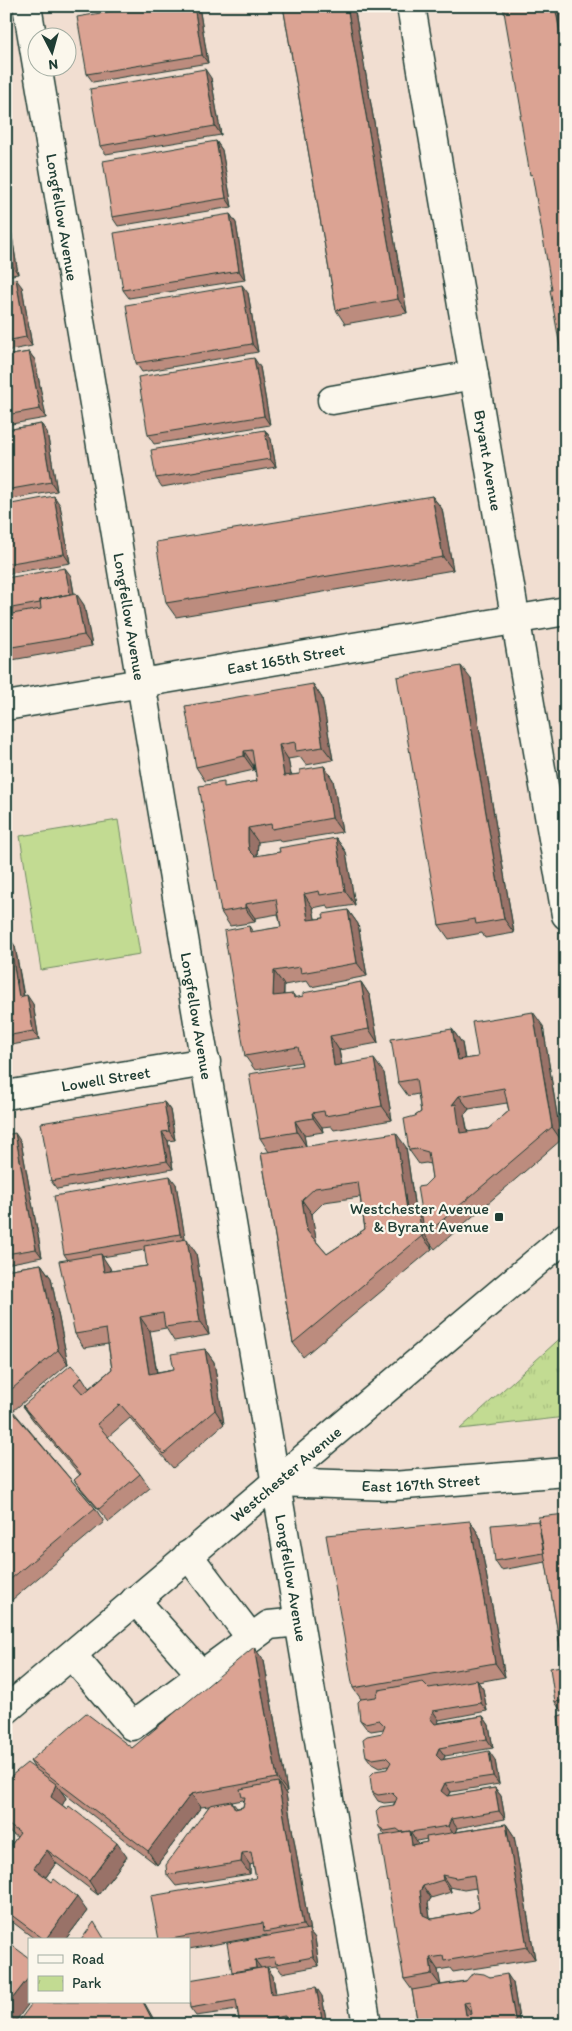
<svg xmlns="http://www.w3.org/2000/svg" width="572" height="2031" font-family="Itim,sans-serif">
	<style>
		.park { fill: url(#park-tufts); stroke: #708c63 }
		.garden { fill: #c2db92; stroke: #708c63 }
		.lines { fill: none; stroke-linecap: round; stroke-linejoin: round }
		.minor-casing { stroke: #1f3d34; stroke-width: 31 }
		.major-casing { stroke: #1f3d34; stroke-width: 31 }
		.minor { stroke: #fbf7ec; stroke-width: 28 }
		.major { stroke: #fbf7ec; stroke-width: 28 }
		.wall { fill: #bc8c7e; stroke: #1f3d34; fill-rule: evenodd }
		.shaded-wall { fill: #997267; stroke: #1f3d34 }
		.building { fill: #dba393; stroke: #1f3d34; fill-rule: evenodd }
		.poi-dot { fill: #1f3d34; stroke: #fbf7ec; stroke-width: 2 }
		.labels { text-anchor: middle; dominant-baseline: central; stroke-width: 4.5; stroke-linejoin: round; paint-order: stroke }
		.street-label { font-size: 16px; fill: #1f3d34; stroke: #fbf7ec }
		.poi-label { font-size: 16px; fill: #1f3d34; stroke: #fbf7ec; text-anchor: end }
	</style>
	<defs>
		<pattern id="park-tufts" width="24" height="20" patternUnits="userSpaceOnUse" patternTransform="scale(1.25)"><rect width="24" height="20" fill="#c2db92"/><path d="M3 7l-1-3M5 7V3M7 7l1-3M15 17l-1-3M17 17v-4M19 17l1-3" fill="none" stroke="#a6bd7e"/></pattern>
	</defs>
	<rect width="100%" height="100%" fill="#f1ded1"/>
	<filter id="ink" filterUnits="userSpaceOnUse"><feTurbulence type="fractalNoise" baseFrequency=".02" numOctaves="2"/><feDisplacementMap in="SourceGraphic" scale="10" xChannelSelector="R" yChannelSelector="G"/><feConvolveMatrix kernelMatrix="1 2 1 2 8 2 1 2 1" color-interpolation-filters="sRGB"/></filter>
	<g filter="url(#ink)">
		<path class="park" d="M566 1333V1417L460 1429Z"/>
		<path class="garden" d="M118 820 140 954 41 970 20 836Z"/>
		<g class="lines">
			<g class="minor-casing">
				<g id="minor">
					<path id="s1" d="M27 6 367 2025"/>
					<path id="s2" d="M411 6 566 915"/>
					<path d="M332 400 474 375"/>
					<path id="s3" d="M6 706 566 611"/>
					<path id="s4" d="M6 1095 206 1062"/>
					<path id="s5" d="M275 1482 393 1486 566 1472"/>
					<path d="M188 1555 251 1638"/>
					<path d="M135 1600 202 1675"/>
					<path d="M72 1655 132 1726 269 1625 299 1622"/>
				</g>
			</g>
			<g class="major-casing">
				<g id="major">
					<path id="s6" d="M6 1710 566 1237"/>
				</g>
			</g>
			<use href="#minor" class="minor"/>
			<use href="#major" class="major"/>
		</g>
		<path class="wall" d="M77 6H111L81 11Z
			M142 6H199L208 63 93 82 87 74Z
			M283 6H354L407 313 345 324 336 310Z
			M211 78 221 135 106 154 100 146Z
			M216 141 222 150 232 207 118 226 112 217Z
			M6 213 9 217 18 274 6 276Z
			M230 214 236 223 245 280 129 298 123 290Z
			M6 280 22 287 32 346 6 351Z
			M248 293 258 352 142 372 136 363Z
			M29 352 35 360 46 418 6 425V356Z
			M260 367 270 425 154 444 148 435Z
			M41 424 47 432 57 491 6 500V430Z
			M265 430 271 439 276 467 162 487 156 478Z
			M432 496 442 509 453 570 176 617 166 603Z
			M6 505H60L70 563 6 574Z
			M71 576 74 593 84 605 92 646 6 661V578Z
			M471 679 514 933 485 938 482 933 449 939 439 925Z
			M313 684 322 698 333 760 306 765 300 757 288 759 291 775 300 774 324 766 333 780 342 832 281 842 279 839 258 842 257 856 280 852 336 838 346 852 355 905 329 909 327 905 313 908 315 919 324 918 348 910 358 924 367 976 311 987 307 981 284 985V995L293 994 296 998 361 982 370 996 378 1043 339 1050 342 1065 384 1073 392 1120 334 1130 331 1126 322 1127 323 1132 304 1135 306 1146 269 1152 260 1138 302 1065 301 1062 255 1070 245 1056 249 926 253 932 281 927 278 914 255 918V922L230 926 221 912 227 787 257 781 254 765H253L254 770 205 781 196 767Z
			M6 938 15 946 24 996 33 1004 39 1040 6 1046Z
			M543 1026 561 1140 435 1249 431 1244 432 1249 303 1357 293 1343 261 1153 406 1147 415 1209 421 1213 424 1186 432 1178 430 1164 426 1163 419 1164 409 1150 415 1116 421 1112 418 1094 408 1096 398 1082 452 1029 462 1043 465 1059 478 1057ZM507 1103 509 1111 488 1129 468 1132 465 1118 464 1116 469 1109ZM360 1197 365 1229 327 1254 316 1241 312 1214 324 1202Z
			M164 1102 170 1110 175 1140 168 1141 173 1169 57 1189 51 1181Z
			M6 1135 21 1142 42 1257 6 1264Z
			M176 1184 185 1240 196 1253 209 1335 174 1341 166 1328 150 1331 157 1372 174 1369 205 1349 214 1362 224 1424 173 1468 130 1418 108 1437 140 1474 150 1488 109 1522 84 1493 74 1480 80 1475 33 1420 23 1406 82 1377 89 1388 112 1369 108 1344 84 1348 75 1334 68 1260 64 1254ZM145 1250 147 1266 111 1271 110 1268 102 1257Z
			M41 1264 51 1278 68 1364 13 1411 95 1508 104 1522 6 1605V1270Z
			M566 1514V1658L561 1651 546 1562 501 1570 495 1561 538 1521Z
			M470 1521 479 1535 505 1677 478 1682 483 1689 487 1711 439 1720 437 1723 483 1716 489 1725 493 1748 445 1756 443 1759 495 1760 499 1784 451 1792 449 1796 495 1788 501 1796 505 1819 457 1828 455 1832 506 1824 514 1836 535 1959 453 1972 450 1968 438 1970 440 1985 490 1977 513 1983 520 2025H418L412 1990 404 1979 385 1835 379 1827 395 1802 384 1803 378 1801 372 1792 389 1766 379 1768 372 1764 366 1756 382 1733 384 1729 371 1731 366 1728 360 1720 361 1699 353 1688ZM427 1839V1842L418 1844 417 1841ZM450 1887 464 1890 476 1888 479 1908 472 1912 432 1919 430 1918 428 1903 431 1898 451 1892Z
			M264 1661 287 1791 285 1792 286 1794 310 1932 315 1938 319 1966 282 1973 277 1966 267 1967 273 1976 276 1994 322 1996 327 2025H240L237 2010 196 2016 190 2008 232 1973V1972L267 1936V1935L189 1949V1940H159L256 1878 253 1864 250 1865V1874L176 1886 167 1875 209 1806 201 1807 157 1865 61 1791 66 1798 62 1805 127 1857 98 1895 56 1863 46 1877 87 1911 65 1940H36L6 1917V1852L17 1837 6 1829V1780L35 1769 30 1761 132 1748ZM243 1800 244 1801 243 1807 237 1808 232 1802Z
			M566 1665V1710L561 1711 555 1702Z"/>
		<path class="shaded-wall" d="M194 6H199L208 63 202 55Z
			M347 6H354L407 313 398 299Z
			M555 6H560L566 39V65Z
			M205 69 211 78 221 135 215 126Z
			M216 141 222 150 232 207 226 198Z
			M6 213 9 217 18 274 12 265 6 227Z
			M230 214 236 223 245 280 239 271Z
			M16 279 22 287 32 346 26 337Z
			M242 285 248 293 258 352 252 344Z
			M29 352 35 360 46 418 40 409Z
			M254 358 260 367 270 425 264 416Z
			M41 424 47 432 57 491 51 482Z
			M265 430 271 439 276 467 270 459Z
			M54 496 60 505 70 563 64 554Z
			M432 496 442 509 453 570 443 557Z
			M65 568 71 576 76 606 70 598Z
			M76 593 84 605 92 646 84 635Z
			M461 666 471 679 514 933 504 919Z
			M313 684 322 698 333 760 323 747Z
			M279 745 288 759 294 790 284 776Z
			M244 751 253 765 254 770 244 756Z
			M324 766 333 780 342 832 332 818Z
			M248 828 258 842 257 856 259 864 249 850 248 842Z
			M336 838 346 852 355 905 345 891Z
			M304 894 313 908 318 934 308 920Z
			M245 904 255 918V922L245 908Z
			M348 910 358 924 367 976 357 963Z
			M9 937 15 946 25 1005 19 997Z
			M274 971 284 985 283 1009 273 996Z
			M361 982 370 996 378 1043 369 1029Z
			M27 995 33 1004 39 1040 33 1031Z
			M533 1012 543 1026 561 1140 552 1127Z
			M452 1029 462 1043 467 1074 458 1060Z
			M330 1036 339 1050 344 1080 334 1066Z
			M374 1059 384 1073 392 1120 382 1106Z
			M459 1096 469 1109 464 1116 465 1118 470 1147 460 1133 452 1105Z
			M164 1102 170 1110 175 1140 169 1131Z
			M312 1113 322 1127 323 1132 313 1118Z
			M295 1121 304 1135 306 1146 297 1132Z
			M162 1132 168 1141 173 1169 167 1161Z
			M15 1133 21 1142 42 1257 36 1249Z
			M396 1133 406 1147 417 1224 407 1210Z
			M170 1176 176 1184 186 1243 180 1234Z
			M302 1200 312 1214 317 1245 307 1231Z
			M418 1209 428 1222 425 1235 431 1244 432 1249 422 1236Z
			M187 1239 196 1253 209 1335 200 1322Z
			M101 1254 110 1268 113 1286 104 1272Z
			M41 1264 51 1278 68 1364 58 1350Z
			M140 1317 150 1331 159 1387 149 1374Z
			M205 1349 214 1362 224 1424 215 1410Z
			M470 1521 479 1535 505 1677 495 1663Z
			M254 1647 264 1661 287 1791 277 1778Z
			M477 1680 483 1689 487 1711 481 1703Z
			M433 1711 439 1720 436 1727 430 1718Z
			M483 1716 489 1725 493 1748 487 1739Z
			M439 1748 445 1756 442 1763 436 1755Z
			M489 1751 495 1760 499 1784 493 1776Z
			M278 1782 286 1794 310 1932 315 1938 319 1966 313 1957 309 1934 303 1925Z
			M445 1783 451 1792 447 1799 441 1791Z
			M56 1784 66 1798 60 1810 51 1797Z
			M495 1788 501 1796 505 1819 499 1811Z
			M191 1794 201 1807 157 1865 148 1851Z
			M451 1819 457 1828 454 1835 448 1826Z
			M506 1824 514 1836 535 1959 527 1947Z
			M410 1831 418 1843 420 1857 412 1845Z
			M117 1843 127 1857 98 1895 89 1881Z
			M47 1850 56 1863 43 1881 34 1868Z
			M242 1853 250 1865V1874L241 1862Z
			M442 1875 450 1887 451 1892 443 1880Z
			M423 1886 431 1898 428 1903 431 1926 423 1915 420 1891Z
			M77 1897 87 1911 65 1940H45Z
			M430 1958 438 1970 441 1986 432 1974Z
			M255 1960 261 1968 262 1976 256 1968Z
			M267 1967 273 1976 277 2003 271 1994Z
			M507 1974 513 1983 520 2025H516Z
			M29 1977V2002H30L13 2025H6V2007Z
			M316 1987 322 1996 327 2025H323Z
			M143 2002H144L157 2025H155Z
			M464 2003 470 2011 472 2024 466 2015Z"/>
		<path class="building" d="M142 6H194L202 55 87 74 77 17Z
			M283 6H347L398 299 336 310Z
			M503 6H555L566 65V381L550 290H552L532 174 530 175 520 115H522Z
			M205 69 215 126 100 146 90 89Z
			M216 141 226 198 112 217 103 161Z
			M230 214 239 271 123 290 114 233Z
			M6 227 12 265 6 266Z
			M16 279 26 337 6 341V280Z
			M242 285 252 344 136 363 126 305Z
			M29 352 40 409 6 415V356Z
			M254 358 264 416 148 435 138 377Z
			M41 424 51 482 6 490V430Z
			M265 430 270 459 156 478 151 450Z
			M54 496 64 554 6 564V505Z
			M432 496 443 557 166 603 156 542Z
			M65 568 70 594 40 600V603L6 609V578Z
			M76 593 84 635 6 648V615L41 609 40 600Z
			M461 666 504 919 476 924 475 919 439 925 397 677Z
			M313 684 323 747 296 751 295 742 279 745 284 776 300 774V770L324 766 332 818 272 829 271 824 248 828V842L249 850 255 856 280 852 279 848 336 838 345 891 320 895 319 891 304 894 308 920 324 918 323 914 348 910 357 963 301 973 300 967 274 971 273 996 293 994 294 998 303 996V993L361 982 369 1029 330 1036 334 1066 374 1059 382 1106 325 1116 324 1111 312 1113 313 1118 295 1121 297 1132 260 1138 249 1074 302 1065 298 1047 245 1056 224 931 249 926 250 932 281 927 276 899 245 904V908L221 912 199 786 224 782V787L257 781 252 750 244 751V756L196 767 185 706Z
			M9 937 19 997 27 995 33 1031 6 1036V938Z
			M533 1012 552 1127 425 1235 417 1187 424 1186 432 1178 428 1152 417 1149 409 1150 404 1119 415 1116 421 1112 416 1079 398 1082 391 1039 452 1029 458 1060 478 1057 472 1022ZM504 1088 509 1111 488 1129 460 1133 456 1104 452 1105 459 1096Z
			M164 1102 169 1131 162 1132 167 1161 51 1181 41 1123Z
			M15 1133 36 1249 6 1254V1135Z
			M396 1133 407 1210 418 1209 422 1236 293 1343 261 1153ZM358 1182 365 1229 327 1254 307 1231 302 1200 315 1188Z
			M170 1176 180 1234 64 1254 54 1196Z
			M187 1239 200 1322 165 1327 163 1313 140 1317 149 1374 174 1369 171 1354 205 1349 215 1410 164 1454 120 1404 97 1424 140 1474 99 1509 74 1480 81 1474 23 1406 71 1365 82 1377 74 1384 83 1394 112 1369 106 1329 75 1334 59 1261 101 1254 104 1272 147 1266 144 1246Z
			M41 1264 58 1350 6 1394V1270Z
			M6 1404 95 1508 6 1583Z
			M566 1514V1650L561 1651 538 1517Z
			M470 1521 495 1663 353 1688 326 1535Z
			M538 1521 544 1553 495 1561 491 1525Z
			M254 1647 277 1778 191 1794 148 1851 30 1761 86 1713 132 1748Z
			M566 1665V1700L555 1702 550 1668Z
			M477 1680 481 1703 433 1711 430 1718 435 1724 483 1716 487 1739 439 1748 436 1755 441 1760 489 1751 493 1776 445 1783 441 1791 447 1796 495 1788 499 1811 451 1819 448 1826 411 1832 410 1831 401 1832 397 1829 385 1831 379 1827 376 1811 380 1807 394 1805 397 1798 392 1793 378 1795 372 1792 370 1776 375 1771 387 1769 391 1762 386 1757 373 1759 366 1756 363 1739 367 1736 382 1733 385 1726 379 1720 365 1723 360 1720 358 1702 361 1699 376 1697 379 1690 423 1682 429 1688Z
			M566 1714V1751H563L558 1716Z
			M27 1763 56 1784 51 1797 67 1809 69 1806 117 1843 89 1881 47 1850 34 1868 52 1882 54 1879 77 1897 45 1940 6 1911V1852L20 1833 6 1823V1780Z
			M278 1782 303 1925 264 1932 263 1923 165 1940H159L151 1896 256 1878 251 1852 242 1853 241 1862 167 1875 166 1865 210 1805 231 1801 235 1809 243 1807 245 1797H242L240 1789Z
			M506 1824 527 1947 444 1961 443 1956 430 1958 432 1974 404 1979 380 1836 410 1831 412 1845 427 1842 426 1837ZM442 1875 456 1878 474 1875 479 1908 472 1912 432 1919 423 1915 420 1891 423 1886 443 1880Z
			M94 1922 105 1940H81Z
			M309 1929 313 1957 276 1964 274 1957 255 1960 256 1968 232 1972 227 1943Z
			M6 1941 29 1958V1977L6 2007Z
			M267 1967 271 1994 316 1987 323 2025H287L285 2016 266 2019 267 2025H240L236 2000 190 2008 189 1999V1980Z
			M476 1973 484 1974 490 1977 507 1974 516 2025H418L412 1990 466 1981 470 1976ZM470 2002 472 2014 466 2015 464 2003Z
			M33 2002H143L155 2025H16Z"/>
	</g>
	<rect class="poi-dot" x="494" y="1212" width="10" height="10" rx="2.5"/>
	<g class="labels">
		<g class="street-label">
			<text stroke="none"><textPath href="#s1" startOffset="214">Longfellow Avenue</textPath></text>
			<text stroke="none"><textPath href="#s2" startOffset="461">Bryant Avenue</textPath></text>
			<text stroke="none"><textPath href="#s1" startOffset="619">Longfellow Avenue</textPath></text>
			<text stroke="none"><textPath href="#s3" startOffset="284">East 165th Street</textPath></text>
			<text stroke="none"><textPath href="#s1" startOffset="1024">Longfellow Avenue</textPath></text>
			<text stroke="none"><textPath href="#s4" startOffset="101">Lowell Street</textPath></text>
			<text stroke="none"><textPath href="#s6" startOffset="366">Westchester Avenue</textPath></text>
			<text stroke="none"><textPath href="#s5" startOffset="146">East 167th Street</textPath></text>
			<text stroke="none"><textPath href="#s1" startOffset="1594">Longfellow Avenue</textPath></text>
		</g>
		<g class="poi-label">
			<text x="489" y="1208">Westchester Avenue<tspan x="489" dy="18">&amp; Byrant Avenue</tspan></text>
		</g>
	</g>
	<rect width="572" height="2031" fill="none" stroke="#fbf7ec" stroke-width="25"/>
	<rect x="12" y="12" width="547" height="2006" fill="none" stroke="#1f3d34" stroke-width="2" filter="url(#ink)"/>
	<rect x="28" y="1938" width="162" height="65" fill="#fbf7ec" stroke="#a3ada2"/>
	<rect x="38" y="1955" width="25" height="8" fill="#fbf7ec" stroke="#a3ada2"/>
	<text x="72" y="1964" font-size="15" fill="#1f3d34">Road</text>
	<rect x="38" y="1976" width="25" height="15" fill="url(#park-tufts)" stroke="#a3ada2"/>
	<text x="72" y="1988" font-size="15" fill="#1f3d34">Park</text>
	<g transform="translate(52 52) rotate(174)"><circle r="24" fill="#fbf7ec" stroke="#a3ada2"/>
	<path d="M0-4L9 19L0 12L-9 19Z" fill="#1f3d34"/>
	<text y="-8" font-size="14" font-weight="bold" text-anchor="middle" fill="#1f3d34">N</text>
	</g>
</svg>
